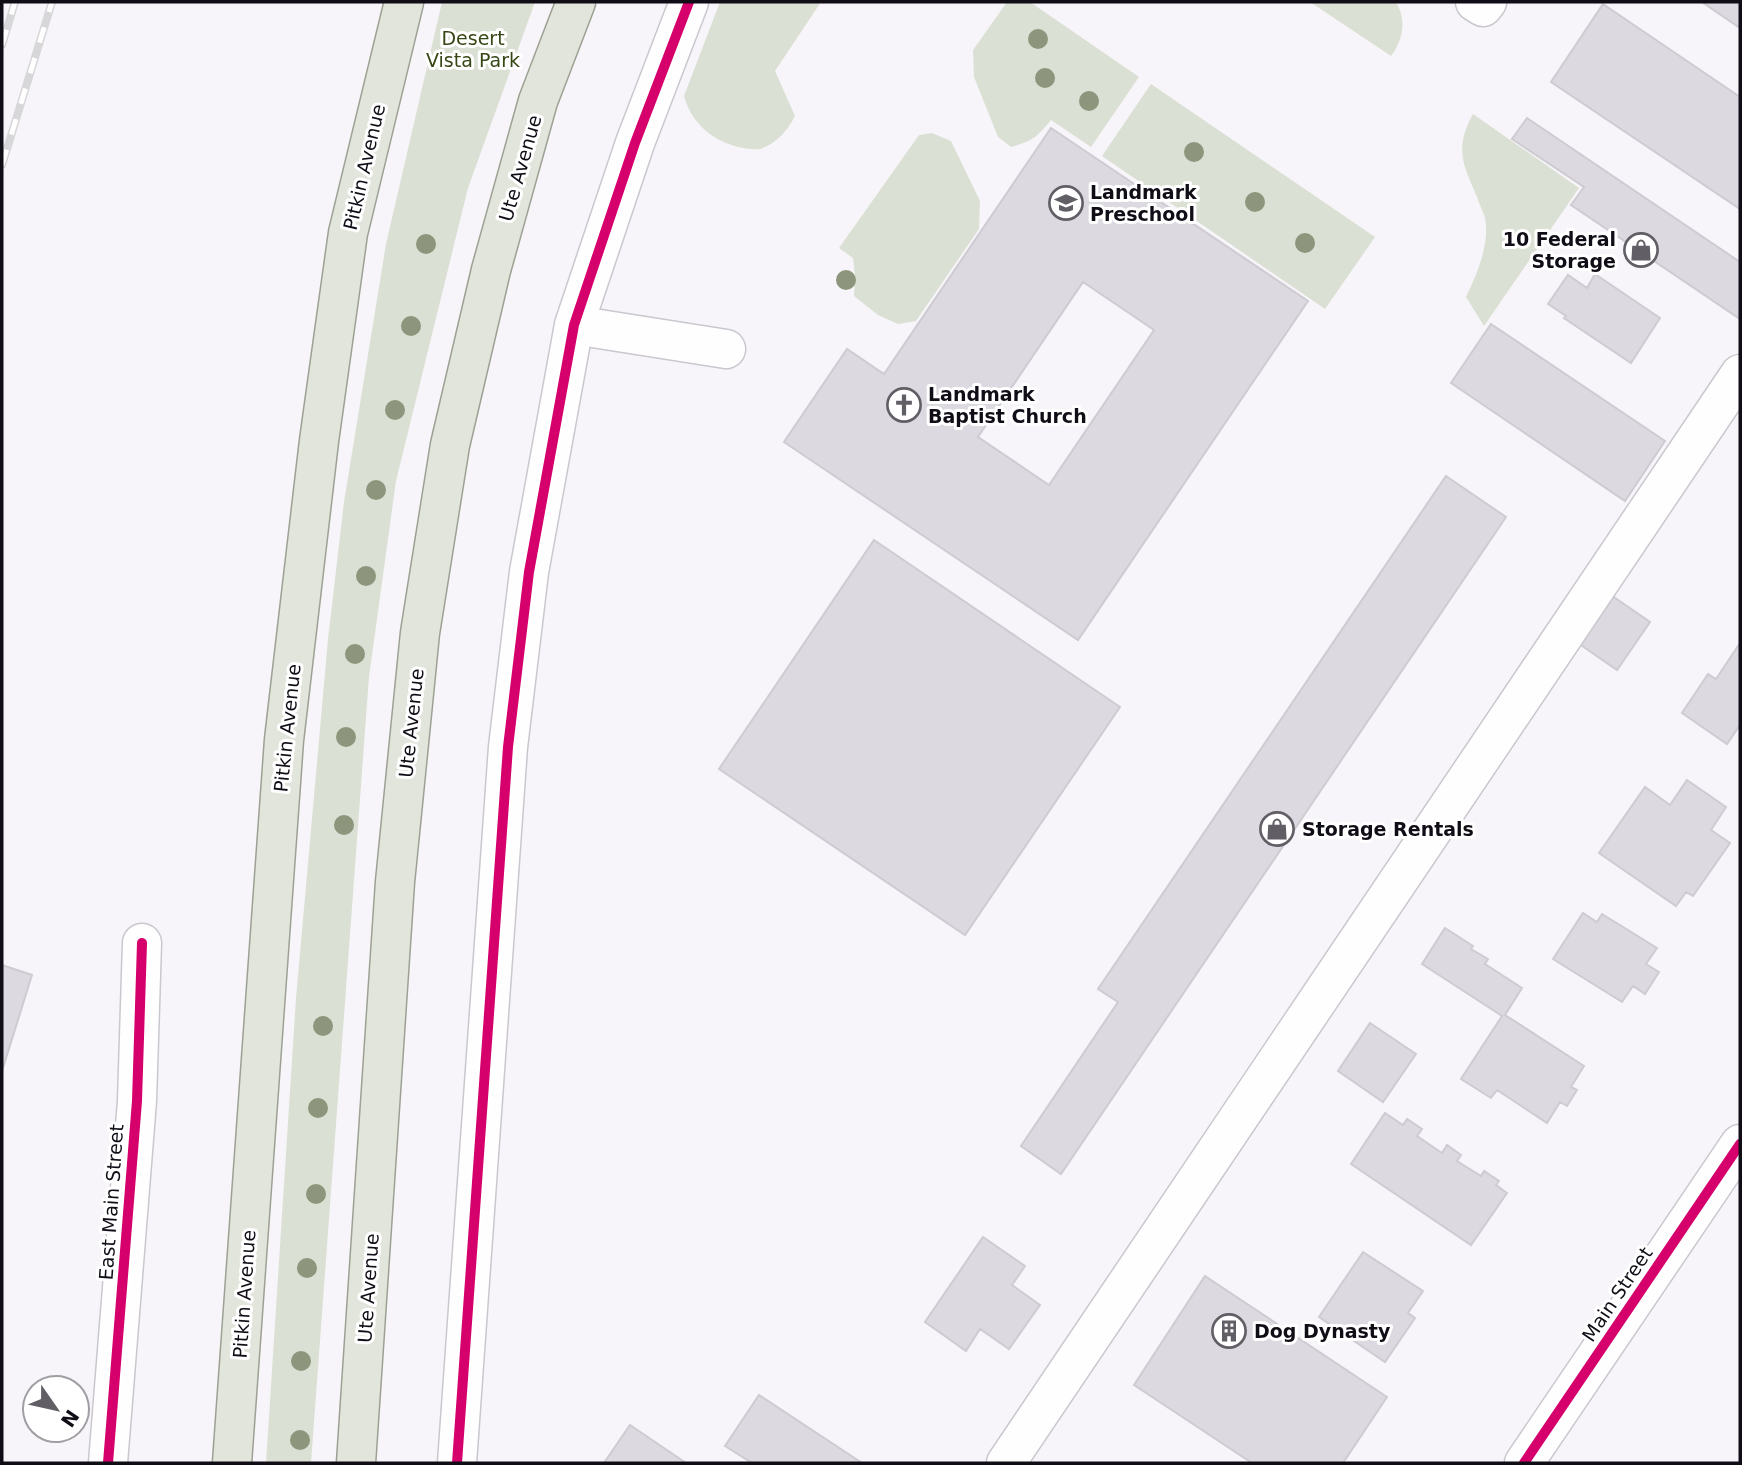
<svg xmlns="http://www.w3.org/2000/svg" width="1742" height="1465" font-family="'DejaVu Sans',sans-serif">
	<style>
		.green { fill: #dbe0d4 }
		.building { fill: #dcd9e0; stroke: #cecbd3; stroke-width: 2; fill-rule: evenodd }
		.lines { fill: none; stroke-linecap: round; stroke-linejoin: round }
		.minor-casing { stroke: #cac7cf; stroke-width: 41 }
		.major-casing { stroke: #9da193; stroke-width: 41 }
		.minor { stroke: #fefefe; stroke-width: 38 }
		.major { stroke: #e2e5db; stroke-width: 38 }
		.rail-casing { stroke: #d7d6d8; stroke-width: 8 }
		.rail { stroke: #fff; stroke-width: 5; stroke-dasharray: 16; stroke-linecap: butt }
		.cycleway-casing { stroke: #fff; stroke-width: 15 }
		.cycleway { stroke: #d6006c; stroke-width: 10 }
		.tree { fill: #8d957c }
		.labels { text-anchor: middle; dominant-baseline: central; stroke-width: 6; stroke-linejoin: round; paint-order: stroke }
		.park-label { font-size: 19px; fill: #364715; stroke: #fff }
		.street-label { font-size: 19px; fill: #110d17; stroke: #fff }
		.poi-label { font-size: 19px; font-weight: bold; fill: #110d17; stroke: #fff; text-anchor: start }
	</style>
	<rect width="100%" height="100%" fill="#f7f5f9"/>
	<path class="green" d="M442 2H535L468 188 396 481 369 677 311 1463H266L296 998 328 639 344 502 386 244Z
		M720 2H821L775 71 795 116C788 130 776 144 760 149 753 150 744 148 738 147 711 140 691 122 684 96Z
		M1007 2H1030L1139 77 1091 147 1051 120C1037 137 1033 141 1011 147L998 137 974 77 973 50Z
		M1310 2H1396C1407 20 1403 40 1391 56Z
		M1151 84 1375 237 1325 309 1102 156Z
		M1473 114 1579 188 1484 326 1466 297C1477 274 1490 244 1485 218 1483 211 1479 204 1477 197 1463 164 1454 149 1473 114Z
		M932 133 951 141 980 201 979 229 916 321 898 324 878 315 854 296 855 275 853 258 839 248 919 135Z"/>
	<path class="building" d="M1702 2H1740V28Z
		M1603 4 1740 97V209L1551 82Z
		M1527 118 1740 262V319L1571 205 1584 187 1512 139Z
		M1051 128 1308 301 1078 640 784 442 847 349 884 374ZM1083 282 1154 330 1049 485 978 437Z
		M1595 274 1660 318 1631 363 1564 318 1566 316 1548 304 1568 275 1587 288Z
		M1491 324 1665 441 1625 501 1451 383Z
		M1446 476 1506 517 1061 1174 1021 1146 1118 1002 1098 989Z
		M874 540 1120 707 965 935 719 769Z
		M1611 595 1650 622 1617 670 1578 643Z
		M1740 643V725L1727 744 1682 713 1708 674 1716 679Z
		M1687 780 1726 807 1711 830 1730 843 1693 896 1686 892 1676 906 1599 853 1645 787 1670 805Z
		M1583 913 1597 922 1602 914 1657 948 1646 964 1659 972 1645 994 1633 986 1622 1002 1553 959Z
		M1445 928 1473 946 1471 949 1488 959 1485 964 1522 988 1505 1015 1584 1066 1571 1087 1577 1090 1567 1106 1560 1102 1547 1123 1497 1090 1491 1098 1461 1079 1502 1016 1422 964Z
		M2 965 32 975 2 1071Z
		M1370 1023 1416 1054 1383 1102 1338 1071Z
		M1385 1113 1403 1125 1407 1119 1422 1129 1417 1136 1442 1153 1447 1145 1461 1155 1457 1161 1481 1176 1484 1171 1499 1181 1496 1185 1507 1193 1471 1245 1351 1164Z
		M983 1237 1025 1266 1012 1285 1040 1305 1009 1349 980 1329 966 1351 925 1322Z
		M1363 1252 1423 1291 1408 1313 1415 1318 1385 1362 1319 1317Z
		M1205 1276 1387 1397 1343 1463H1252L1134 1385Z
		M759 1395 862 1463H752L725 1446Z
		M630 1425 686 1463H604Z"/>
	<g class="lines">
		<g class="minor-casing">
			<path id="minor" d="M1475 2 1483 7 1487 2
				M574 325 726 349
				M108 1463 137 1101 142 943
				M457 1463 508 747 529 572 574 325 635 143 689 2
				M1006 1463 1740 374
				M1524 1463 1740 1144"/>
		</g>
		<g class="major-casing">
			<path id="major" d="M232 1463 284 740 319 441 348 233 404 2
				M356 1463 395 882 420 633 450 445 491 270 538 101 576 2"/>
		</g>
		<use href="#minor" class="minor"/>
		<use href="#major" class="major"/>
		<g class="rail-casing">
			<path id="rail" d="M2 45 15 2
				M2 165 52 2"/>
		</g>
		<use href="#rail" class="rail"/>
		<g class="cycleway-casing">
			<path id="cycleway" d="M108 1463 137 1101 142 943
				M457 1463 508 747 529 572 574 325 635 143 689 2
				M1524 1463 1740 1144"/>
		</g>
		<use href="#cycleway" class="cycleway"/>
	</g>
	<g class="tree">
		<circle cx="1038" cy="39" r="10"/>
		<circle cx="1045" cy="78" r="10"/>
		<circle cx="1089" cy="101" r="10"/>
		<circle cx="1194" cy="152" r="10"/>
		<circle cx="1255" cy="202" r="10"/>
		<circle cx="1305" cy="243" r="10"/>
		<circle cx="426" cy="244" r="10"/>
		<circle cx="846" cy="280" r="10"/>
		<circle cx="411" cy="326" r="10"/>
		<circle cx="395" cy="410" r="10"/>
		<circle cx="376" cy="490" r="10"/>
		<circle cx="366" cy="576" r="10"/>
		<circle cx="355" cy="654" r="10"/>
		<circle cx="346" cy="737" r="10"/>
		<circle cx="344" cy="825" r="10"/>
		<circle cx="323" cy="1026" r="10"/>
		<circle cx="318" cy="1108" r="10"/>
		<circle cx="316" cy="1194" r="10"/>
		<circle cx="307" cy="1268" r="10"/>
		<circle cx="301" cy="1361" r="10"/>
		<circle cx="300" cy="1440" r="10"/>
	</g>
	<defs>
		<g id="school-ring" transform="scale(1.75)"><circle r="9.5" fill="#fff" stroke="#625e66" stroke-width="1.5"/><path d="M0-5L7-2L0 1L-7-2ZM-4 1L0 2.5L4 1V4Q0 6-4 4Z" fill="#625e66"/></g>
		<g id="shop-ring" transform="scale(1.75)"><circle r="9.5" fill="#fff" stroke="#625e66" stroke-width="1.5"/><path d="M-5-2.5h2.3a2.7 3.5 0 0 1 5.4 0H5L5.5 6h-11ZM-1.5-2.5h3a1.5 2.3 0 0 0-3 0Z" fill="#625e66"/></g>
		<g id="church-ring" transform="scale(1.75)"><circle r="9.5" fill="#fff" stroke="#625e66" stroke-width="1.5"/><path d="M-1.2-6h2.4v3.5h3.3v2.4h-3.3V6h-2.4V-.1h-3.3v-2.4h3.3Z" fill="#625e66"/></g>
		<g id="building-ring" transform="scale(1.75)"><circle r="9.5" fill="#fff" stroke="#625e66" stroke-width="1.5"/><path d="M-4-6H4V6H1V3H-1V6H-4ZM-2.5-4.3h1.7v1.8h-1.7ZM.8-4.3h1.7v1.8H.8ZM-2.5-1h1.7V.8h-1.7ZM.8-1h1.7V.8H.8Z" fill="#625e66"/></g>
	</defs>
	<g fill-rule="evenodd">
		<use href="#school-ring" x="1066" y="203"/>
		<use href="#shop-ring" x="1641" y="250"/>
		<use href="#church-ring" x="904" y="405"/>
		<use href="#shop-ring" x="1277" y="829"/>
		<use href="#building-ring" x="1229" y="1331"/>
	</g>
	<g class="labels">
		<g class="park-label">
			<text x="473" y="38">Desert<tspan x="473" dy="22">Vista Park</tspan></text>
		</g>
		<g class="street-label">
			<text transform="translate(364 167) rotate(-77)">Pitkin Avenue</text>
			<text transform="translate(520 168) rotate(-74)">Ute Avenue</text>
			<text transform="translate(411 723) rotate(-84)">Ute Avenue</text>
			<text transform="translate(287 728) rotate(-84)">Pitkin Avenue</text>
			<text transform="translate(111 1202) rotate(-86)">East Main Street</text>
			<text transform="translate(368 1288) rotate(-86)">Ute Avenue</text>
			<text transform="translate(244 1294) rotate(-86)">Pitkin Avenue</text>
			<text transform="translate(1617 1294) rotate(-56)">Main Street</text>
		</g>
		<g class="poi-label">
			<text x="1090" y="192">Landmark<tspan x="1090" dy="22">Preschool</tspan></text>
			<text x="1616" y="239" text-anchor="end">10 Federal<tspan x="1616" dy="22">Storage</tspan></text>
			<text x="928" y="394">Landmark<tspan x="928" dy="22">Baptist Church</tspan></text>
			<text x="1302" y="829">Storage Rentals</text>
			<text x="1254" y="1331">Dog Dynasty</text>
		</g>
	</g>
	<rect width="1742" height="1465" fill="none" stroke="#110d17" stroke-width="7"/>
	<g transform="translate(56 1409) rotate(124)"><circle r="33" fill="#ffffff" stroke="#a09ea2" stroke-width="2"/>
	<path d="M0-5L12 26L0 18L-12 26Z" fill="#625e66"/>
	<text y="-10" font-size="19" font-weight="bold" text-anchor="middle" fill="#110d17">N</text>
	</g>
</svg>
